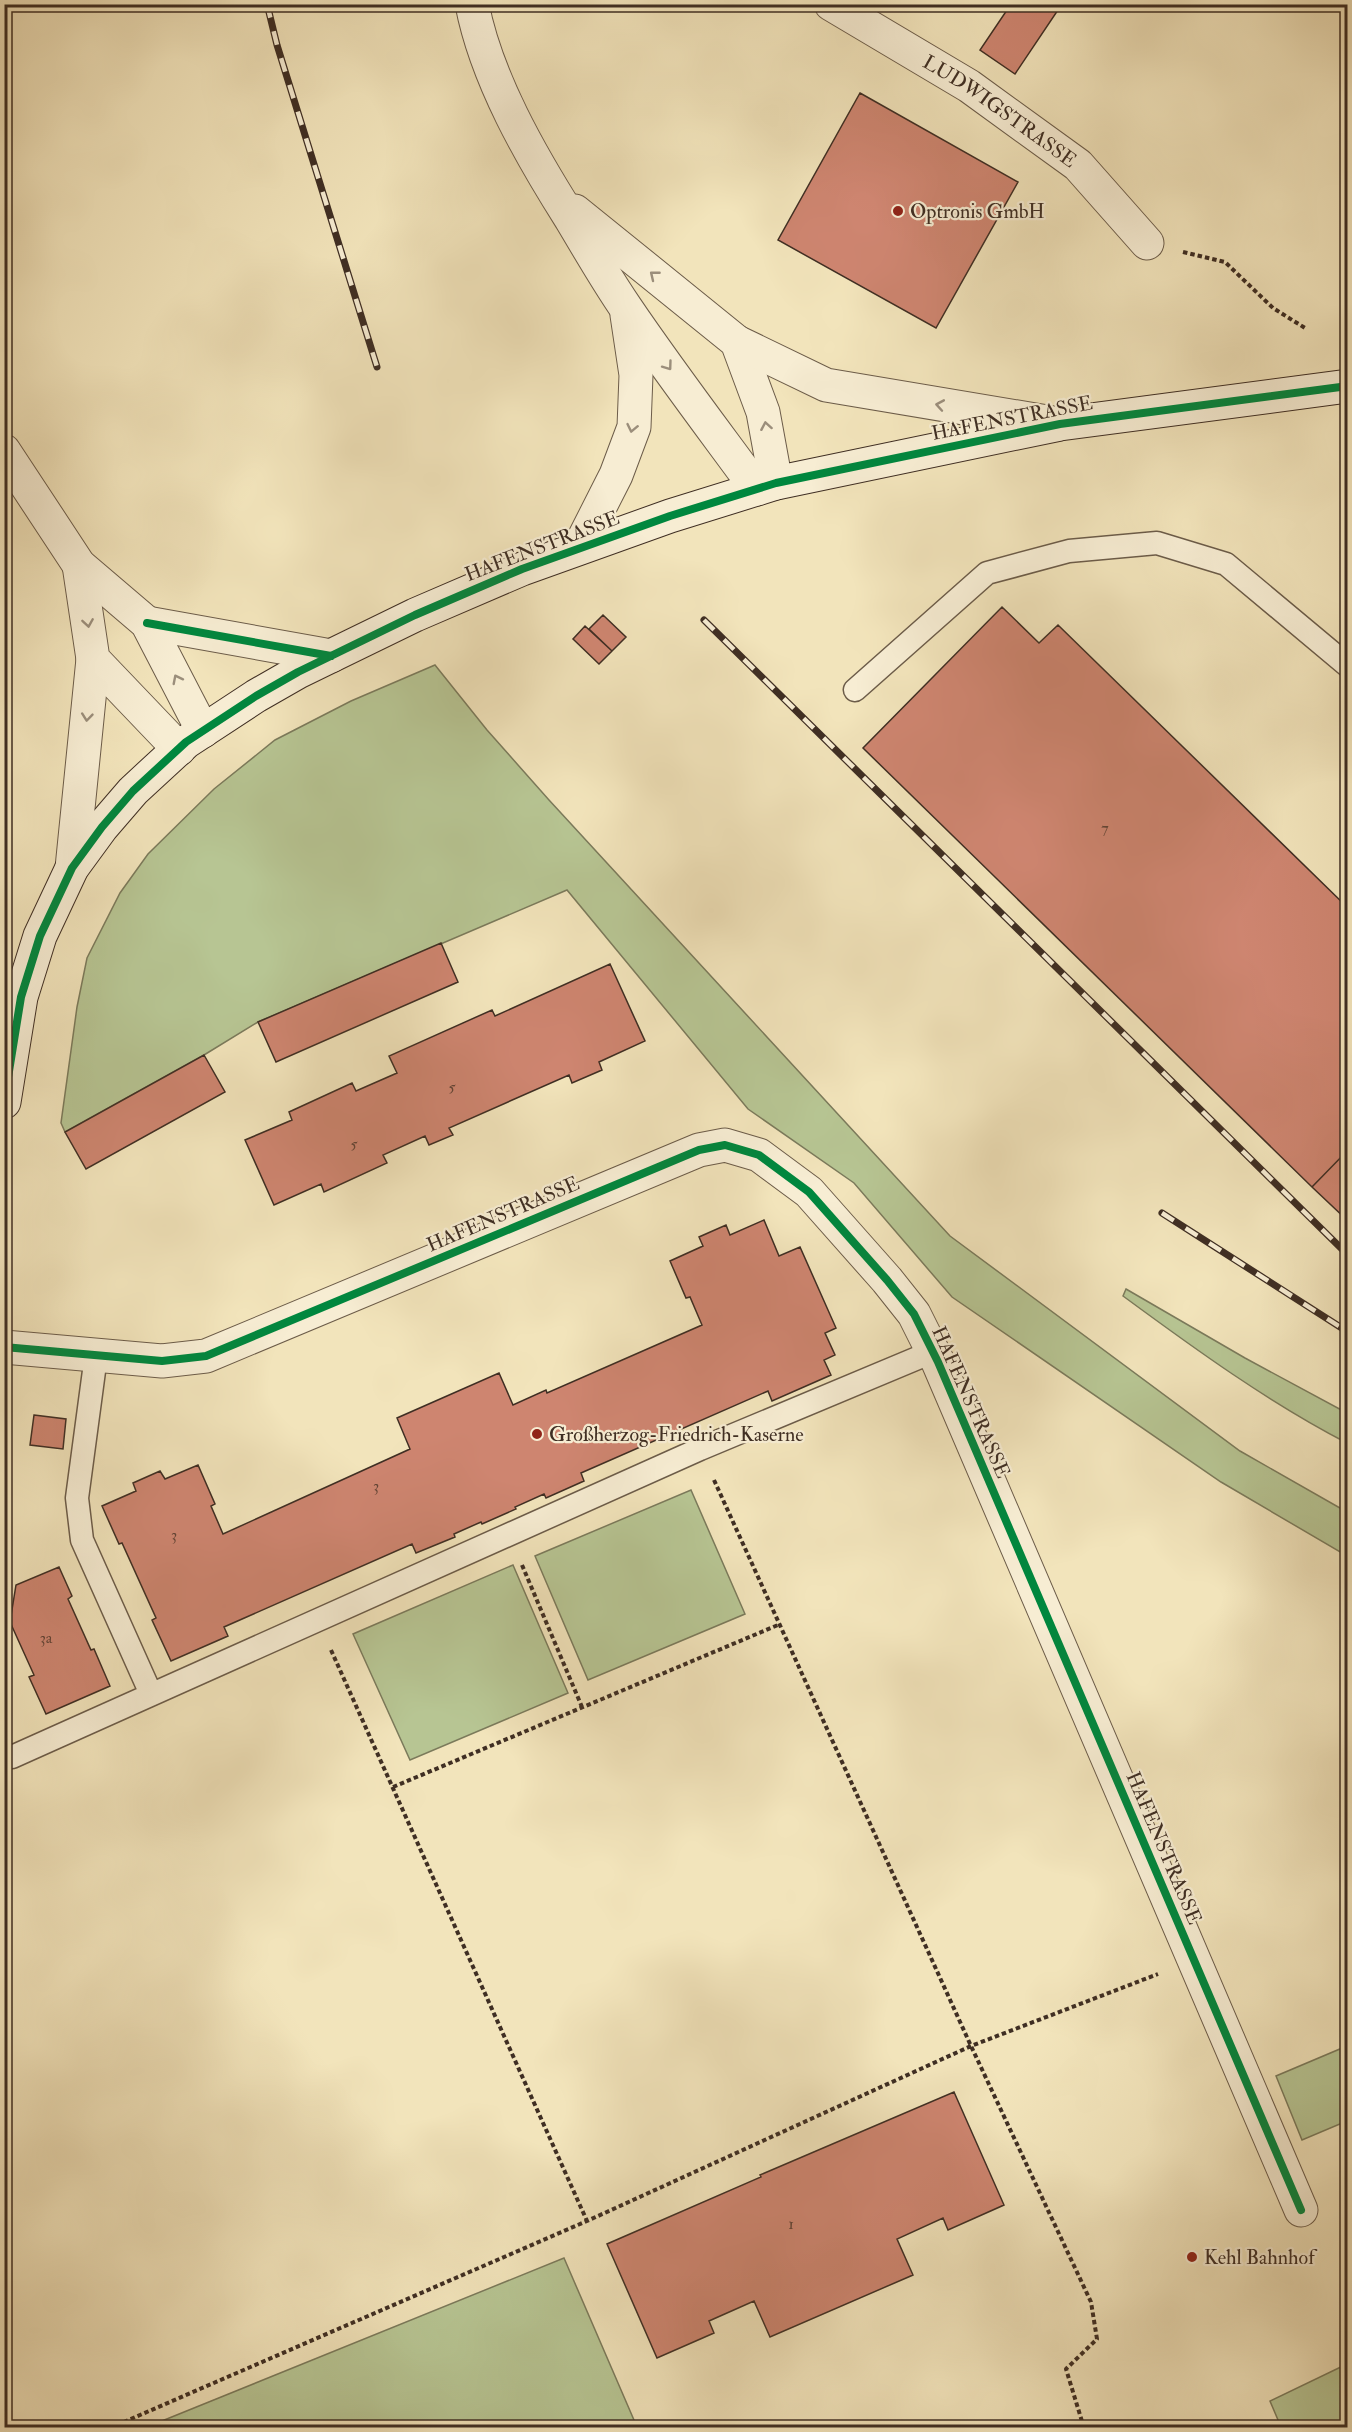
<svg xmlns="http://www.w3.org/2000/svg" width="1352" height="2432" font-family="'IM FELL Double Pica',serif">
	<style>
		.green { fill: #b7c593; stroke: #7b7a5b; stroke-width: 1.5 }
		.building { fill: #ce8570; stroke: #3f2e23; stroke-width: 1.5 }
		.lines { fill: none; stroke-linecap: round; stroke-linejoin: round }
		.lane-casing { stroke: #6c5c49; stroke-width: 25 }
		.street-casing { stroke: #6c5c49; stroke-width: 35 }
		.secondary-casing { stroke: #3f2e23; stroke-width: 35 }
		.path { stroke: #3f2e23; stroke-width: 4; stroke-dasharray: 4.5 3; stroke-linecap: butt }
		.lane { stroke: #f7edd3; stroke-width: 22 }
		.street { stroke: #f7edd3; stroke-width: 33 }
		.secondary { stroke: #f7edd3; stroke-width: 33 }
		.rail-casing { stroke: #3f2e23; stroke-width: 7 }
		.rail { stroke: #f7edd3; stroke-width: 4.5; stroke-dasharray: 14; stroke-linecap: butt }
		.cycleway-casing { stroke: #f7edd3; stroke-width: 11 }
		.cycleway { stroke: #00873e; stroke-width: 8 }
		.oneway { stroke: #9b8e7b }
		.poi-dot { fill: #8f2418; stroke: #f7edd3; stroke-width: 2 }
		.labels { text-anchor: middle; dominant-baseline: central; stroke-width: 4.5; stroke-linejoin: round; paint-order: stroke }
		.number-label { font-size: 16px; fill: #634436 }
		.street-label { font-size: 20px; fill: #3f2e23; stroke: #f7edd3 }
		.poi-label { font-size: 20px; fill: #3f2e23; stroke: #f7edd3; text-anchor: start }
	</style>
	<rect width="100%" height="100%" fill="#f2e4bb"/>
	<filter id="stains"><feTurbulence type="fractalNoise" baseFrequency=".00333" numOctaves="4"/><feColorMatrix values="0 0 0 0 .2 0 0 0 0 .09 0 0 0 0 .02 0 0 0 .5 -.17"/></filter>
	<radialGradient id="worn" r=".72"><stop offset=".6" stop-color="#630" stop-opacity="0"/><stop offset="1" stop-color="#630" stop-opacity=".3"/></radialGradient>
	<path class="green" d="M435 665 487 730 549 800 950 1236 1240 1451 1347 1512V1556L1221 1482 952 1297 854 1183 748 1109 567 890 258 1022 204 1055 65 1132 61 1123 77 1007 87 958 120 893 148 854 214 789 275 740 351 701Z
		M1126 1289 1245 1358 1347 1413V1443C1268 1402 1195 1349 1123 1296Z
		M691 1490 745 1614 588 1680 535 1556Z
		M513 1565 568 1693 410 1760 353 1634Z
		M1347 2046V2121L1302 2140 1276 2076Z
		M564 2258 637 2427H147Z
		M1347 2364V2427H1281L1270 2401Z"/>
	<path class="building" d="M1011 4H1062L1015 74 980 50Z
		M860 93 1018 182 936 328 778 240Z
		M1002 607 1039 643 1058 625 1348 908V1150L1312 1187 863 748Z
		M603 615 626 637 612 651 589 629Z
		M585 626 612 651 599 664 573 639Z
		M441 943 458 982 276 1062 258 1022Z
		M610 964 645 1041 599 1062 602 1070 572 1083 569 1075 449 1128 453 1135 429 1145 425 1136 383 1155 387 1163 324 1192 321 1184 274 1205 245 1140 292 1120 289 1112 352 1083 356 1091 397 1073 389 1056 492 1010 495 1016Z
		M204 1055 225 1092 86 1169 65 1132Z
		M1348 1150V1221L1312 1187Z
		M764 1220 779 1256 800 1247 836 1328 825 1333 835 1355 824 1360 831 1375 772 1401 768 1391 581 1473 584 1481 546 1498 544 1494 515 1507 516 1509 482 1524 481 1522 454 1534 455 1537 416 1553 412 1544 224 1627 228 1636 171 1661 152 1620 156 1618 122 1543 119 1544 102 1506 136 1491 133 1483 160 1471 165 1479 198 1465 215 1504 211 1506 223 1534 410 1449 397 1418 499 1373 513 1405 546 1390 547 1393 702 1325 690 1297 686 1298 670 1261 703 1246 699 1237 726 1225 730 1235Z
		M34 1415 66 1419 63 1449 30 1445Z
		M59 1567 72 1596 68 1599 91 1650 94 1649 110 1686 46 1714 29 1677 34 1675 10 1622 16 1585Z
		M954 2092 1004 2205 948 2230 943 2218 897 2239 913 2275 770 2337 754 2301 709 2321 714 2333 657 2358 607 2244 761 2177 760 2175Z"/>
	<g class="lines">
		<g class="lane-casing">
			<path id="lane" d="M855 690 987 573 1069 551 1157 543 1226 564 1348 666
				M96 1356 77 1498 82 1540 151 1694
				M4 1757H12L700 1449 932 1352"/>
		</g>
		<g class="street-casing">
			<g id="street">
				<path d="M472 4C486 78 531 156 571 219 589 249 606 279 626 308 668 370 713 429 757 489"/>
				<path id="s1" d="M831 4 969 86 1078 165 1147 243"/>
				<path d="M575 211 737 342 763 412 776 483"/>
				<path d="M737 342 826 385 1059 424"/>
				<path d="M4 451 79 565 147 623 203 731"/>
				<path d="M579 548 616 475 634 427 636 375 627 315"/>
				<path d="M79 565 93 659 179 749"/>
				<path d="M147 623 331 656"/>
				<path d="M72 868 93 659"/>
				<path d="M4 1347 162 1361 206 1356 699 1150 725 1145 759 1155 809 1192 887 1280 914 1314 938 1362 1301 2210"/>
			</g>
		</g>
		<g class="secondary-casing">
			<path id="secondary" d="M4 1102 21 997 40 936 72 868 102 827 133 791 186 742 256 696 298 672 415 615 522 569 670 516 776 483 1060 424 1348 386"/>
		</g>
		<path class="path" d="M1183 252 1225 262 1273 308 1305 328
			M714 1480 971 2046 1091 2302 1097 2339 1066 2369 1084 2428
			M522 1565 582 1707
			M331 1650 587 2221
			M393 1787 778 1625
			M110 2428 587 2221 971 2046 1158 1974"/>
		<use href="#lane" class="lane"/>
		<use href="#street" class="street"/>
		<use href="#secondary" class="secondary"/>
		<g class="rail-casing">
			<path id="rail" d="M267 4 277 45 377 367
				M704 620 1348 1255
				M1162 1213 1348 1332"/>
		</g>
		<use href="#rail" class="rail"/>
		<g class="cycleway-casing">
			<path id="cycleway" d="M147 623 331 656
				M4 1102 21 997 40 936 72 868 102 827 133 791 186 742 256 696 298 672 415 615 522 569 670 516 776 483 1060 424 1348 386
				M4 1347 162 1361 206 1356 699 1150 725 1145 759 1155 809 1192 887 1280 914 1314 938 1362 1301 2210"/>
		</g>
		<use href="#cycleway" class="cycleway"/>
	</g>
	<defs><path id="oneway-chevron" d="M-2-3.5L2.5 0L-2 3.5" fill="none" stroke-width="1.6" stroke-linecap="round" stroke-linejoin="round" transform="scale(1.5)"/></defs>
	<g class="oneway">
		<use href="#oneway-chevron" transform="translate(654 275) rotate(-141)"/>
		<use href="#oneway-chevron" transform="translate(668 366) rotate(54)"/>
		<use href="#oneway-chevron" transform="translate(940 405) rotate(-170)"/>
		<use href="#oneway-chevron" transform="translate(766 426) rotate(-100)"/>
		<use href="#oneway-chevron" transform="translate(632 428) rotate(102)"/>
		<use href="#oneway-chevron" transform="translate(88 623) rotate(81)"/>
		<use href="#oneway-chevron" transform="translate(177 679) rotate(-117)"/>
		<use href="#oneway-chevron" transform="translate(87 717) rotate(96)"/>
	</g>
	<g class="poi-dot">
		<circle cx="898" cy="211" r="6"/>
		<circle cx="537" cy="1434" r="6"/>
		<circle cx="1192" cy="2257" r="6"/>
	</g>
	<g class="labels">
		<g class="number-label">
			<text x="1105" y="828">7</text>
			<text x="452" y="1087">5</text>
			<text x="354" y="1144">5</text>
			<text x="376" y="1486">3</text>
			<text x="174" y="1535">3</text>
			<text x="46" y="1638">3a</text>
			<text x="791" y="2224">1</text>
		</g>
		<g class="street-label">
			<text stroke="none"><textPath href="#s1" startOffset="200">LUDWIGSTRASSE</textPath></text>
			<text transform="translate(1012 418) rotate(-11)">HAFENSTRASSE</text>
			<text transform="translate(542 546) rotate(-21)">HAFENSTRASSE</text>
			<text transform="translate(503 1214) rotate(-23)">HAFENSTRASSE</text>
			<text transform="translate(971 1402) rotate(66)">HAFENSTRASSE</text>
			<text transform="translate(1164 1848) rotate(67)">HAFENSTRASSE</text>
		</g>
		<g class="poi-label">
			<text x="910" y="211">Optronis GmbH</text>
			<text x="549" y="1434">Großherzog-Friedrich-Kaserne</text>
			<text x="1204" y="2257">Kehl Bahnhof</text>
		</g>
	</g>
	<rect width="1352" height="2432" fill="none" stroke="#f2e4bb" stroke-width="24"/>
	<rect x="6" y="6" width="1340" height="2420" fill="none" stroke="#3f2e23" stroke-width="3"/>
	<rect x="12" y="12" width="1328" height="2408" fill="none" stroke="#3f2e23" stroke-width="1.5"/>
	<rect width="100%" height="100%" filter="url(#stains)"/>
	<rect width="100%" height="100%" fill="url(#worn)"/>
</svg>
